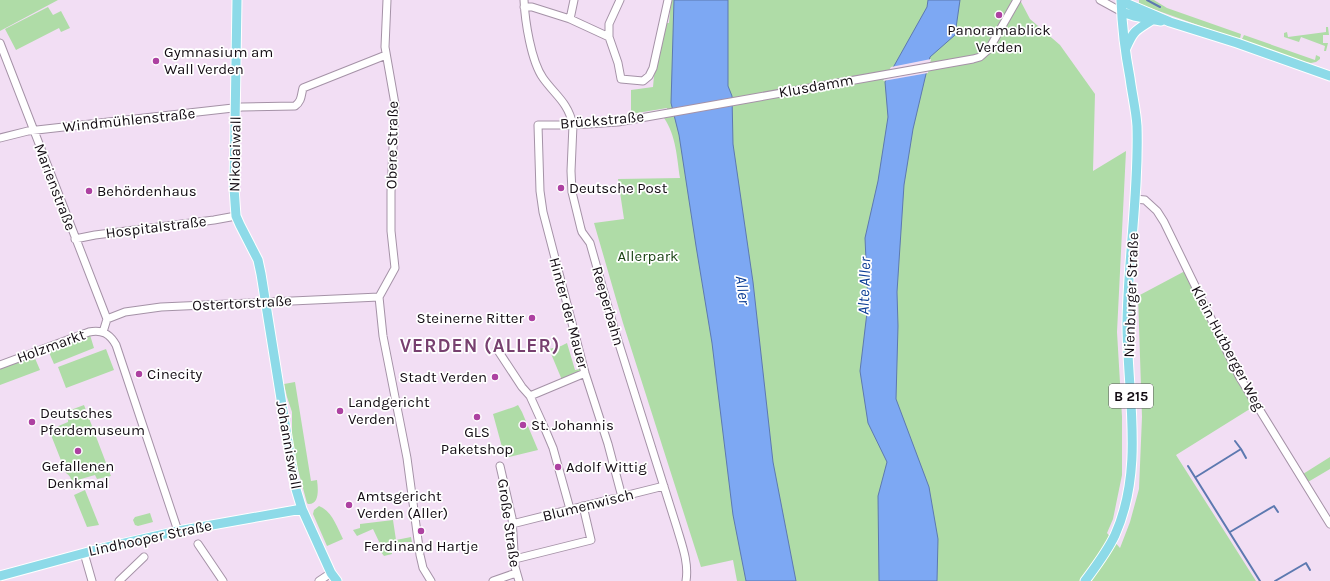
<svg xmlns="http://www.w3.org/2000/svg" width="1330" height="581" font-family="Karla,sans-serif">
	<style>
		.green { fill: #afdca7 }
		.water { fill: #7da8f3; stroke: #5d79b0 }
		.pier { fill: #f2def4 }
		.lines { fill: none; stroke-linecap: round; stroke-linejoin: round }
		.stream { stroke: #5d79b0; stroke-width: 2 }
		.minor-casing { stroke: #a592a7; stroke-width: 9 }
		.major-casing { stroke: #fff; stroke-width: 11 }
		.minor { stroke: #fff; stroke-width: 7 }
		.major { stroke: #8ddae8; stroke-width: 9 }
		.poi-dot { fill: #ad41a1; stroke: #fff; stroke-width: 1.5 }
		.labels { text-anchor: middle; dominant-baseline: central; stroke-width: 3.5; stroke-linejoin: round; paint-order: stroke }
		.shield { fill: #fff; stroke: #5a555a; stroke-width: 1 }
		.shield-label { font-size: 14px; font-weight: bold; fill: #130c13 }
		.poi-label { font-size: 15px; fill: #130c13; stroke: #fff; text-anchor: start }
		.street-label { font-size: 15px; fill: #130c13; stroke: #fff }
		.park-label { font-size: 15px; fill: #1c4515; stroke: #fff }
		.water-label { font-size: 16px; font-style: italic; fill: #0d3e94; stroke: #fff }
		.district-label { font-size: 19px; font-weight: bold; letter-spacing: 1px; fill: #77406f; stroke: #fff }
	</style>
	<rect width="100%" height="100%" fill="#f2def4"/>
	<path class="green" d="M0 0H58L0 31Z
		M671 0H1020L1030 19 1060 45 1095 94 1093 171 1126 151 1117 332 1122 417V475L1113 519 1107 533 1120 548 1130 522 1139 489 1142 417 1138 296 1185 271 1209 322 1253 407 1176 455 1256 581H737L733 560 701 567 623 323 594 223 624 219 618 179 680 178C677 158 676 135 664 118L669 117 667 108 631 114V90L653 87 654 76 667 23H669Z
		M1139 0H1154L1167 8 1241 34 1240 39 1238 38 1237 39 1139 4Z
		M48 7 53 15 61 11 70 28 61 32 59 28 16 50 5 29Z
		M1326 27H1328L1329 35H1323V43H1328L1326 51H1324L1325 46 1301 37 1299 42 1284 37V33L1287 32 1288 37 1326 32Z
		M1244 35 1315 60 1316 55 1320 57V59L1316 62 1311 63 1300 61 1241 41Z
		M90 335 94 348 54 364 48 350Z
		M567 343 575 370 580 369 582 373 562 380 549 349 561 346Z
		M106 349 114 370 66 388 58 367Z
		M34 356 40 370 0 385V369Z
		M295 382 311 481 317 480C318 488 320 505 308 504L307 503 297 466 292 438V412L287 397 284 384Z
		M84 405 111 476 97 479 95 475 81 479 82 484 74 490 71 487C73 482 71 476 66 473L49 430 68 422V411Z
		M518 405 522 412 538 450 505 458 493 414 514 407Z
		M1330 457V469L1308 482 1303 474Z
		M85 490 99 525 87 527 74 495Z
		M319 506C332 511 337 527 343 539L327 546 313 514 314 510Z
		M150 513 153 522 138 526 135 525 133 520 135 517Z
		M393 520 396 540 411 537 412 542H404L403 545 391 549 392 554 384 556 381 552 383 550 373 529 357 536 353 530 360 528V524Z"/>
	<path class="water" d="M674 0H728V86L732 96 733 144 753 282 773 462 796 581H746L733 515 712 343 696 246 679 135 671 103Z
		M928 0H960L955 35 930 57 913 129 904 185 897 292 898 326 896 399 929 487 938 539 937 581H879L878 496 887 462 868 423 860 371 868 304 865 238 878 181 888 117 885 82 927 7Z"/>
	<path class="pier" d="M931 59 928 73 883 81 891 67Z"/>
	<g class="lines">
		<path class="stream" d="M1147 0 1160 7
			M1235 441 1241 449
			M1188 466 1260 581
			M1196 477 1241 449 1246 458
			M1230 532 1274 506 1278 512
			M1275 581 1306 563 1310 570"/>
		<g class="minor-casing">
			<path id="minor" d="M524 0C525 21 531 61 543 78 555 95 568 102 573 125L571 171 572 192 581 229 582 232 590 243 614 328 677 528C682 545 689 563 686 581
				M620 0 609 24V37L618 63 621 79 643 81 649 76 653 68 668 0
				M1100 0 1122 12
				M524 7H532L570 19 609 37
				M570 19 574 0
				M0 43 107 319 103 332
				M0 138 28 131 242 107 295 106C302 101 301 95 303 88L386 55
				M1135 199 1145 200 1157 211 1164 222 1240 378 1330 524
				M75 239 95 235 214 220 236 216
				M379 297 395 268 391 231V192L395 104 385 47 387 0
				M379 297 383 336 407 458 420 555 423 568 431 581
				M107 319 125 312 161 307 379 297
				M497 349 522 387 530 396 545 429 553 448 570 509
				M0 365 89 332C102 329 110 334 116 345L178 531
				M530 396 585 373
				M500 466 512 518 515 567 519 581
				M622 497 608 444 585 373 543 212 540 191 538 125H573L618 122 973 59 980 57 989 49 1017 0
				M512 524 664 486
				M198 544 223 581
				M84 553 92 581
				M515 559 591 540 583 506
				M119 581 144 557
				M319 581 331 573
				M493 581 516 573"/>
		</g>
		<g class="major-casing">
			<path id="major" d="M237 0 234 188 236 216 240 225 258 260 261 274 295 486 302 509 331 573 337 581
				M1121 1 1170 22 1237 43 1330 76
				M1122 12 1134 16 1161 21
				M1126 48C1134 30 1135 31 1152 20
				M0 576 103 548 178 531 302 509
				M1085 581C1096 566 1107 552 1115 535 1145 468 1127 394 1127 323 1128 257 1139 192 1137 126 1136 110 1132 94 1130 78 1125 52 1122 26 1121 0"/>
		</g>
		<use href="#minor" class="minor"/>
		<use href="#major" class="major"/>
	</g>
	<g class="poi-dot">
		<circle cx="999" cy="15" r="4"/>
		<circle cx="156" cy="61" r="4"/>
		<circle cx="561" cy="188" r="4"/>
		<circle cx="89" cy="191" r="4"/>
		<circle cx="532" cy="318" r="4"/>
		<circle cx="139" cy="374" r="4"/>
		<circle cx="495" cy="377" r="4"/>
		<circle cx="340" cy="411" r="4"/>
		<circle cx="477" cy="417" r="4"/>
		<circle cx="32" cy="422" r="4"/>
		<circle cx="523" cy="425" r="4"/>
		<circle cx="78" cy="451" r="4"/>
		<circle cx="558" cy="467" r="4"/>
		<circle cx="349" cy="505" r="4"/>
		<circle cx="421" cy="531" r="4"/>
	</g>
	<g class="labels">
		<rect class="shield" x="1109" y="384" width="44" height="24" rx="3"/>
		<g class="shield-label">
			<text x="1131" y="396">B 215</text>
		</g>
		<g class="poi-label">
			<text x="999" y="30" text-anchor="middle">Panoramablick<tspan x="999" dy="17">Verden</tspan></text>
			<text x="164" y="52">Gymnasium am<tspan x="164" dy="17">Wall Verden</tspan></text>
			<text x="569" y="188">Deutsche Post</text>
			<text x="97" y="191">Behördenhaus</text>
			<text x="524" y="318" text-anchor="end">Steinerne Ritter</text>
			<text x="147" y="374">Cinecity</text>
			<text x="487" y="377" text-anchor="end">Stadt Verden</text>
			<text x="348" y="402">Landgericht<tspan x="348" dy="17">Verden</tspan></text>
			<text x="40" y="413">Deutsches<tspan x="40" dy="17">Pferdemuseum</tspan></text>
			<text x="531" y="425">St. Johannis</text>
			<text x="477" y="432" text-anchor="middle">GLS<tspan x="477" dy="17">Paketshop</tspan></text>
			<text x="78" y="466" text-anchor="middle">Gefallenen<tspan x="78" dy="17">Denkmal</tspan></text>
			<text x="566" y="467">Adolf Wittig</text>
			<text x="357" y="496">Amtsgericht<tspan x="357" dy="17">Verden (Aller)</tspan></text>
			<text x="421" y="546" text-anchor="middle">Ferdinand Hartje</text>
		</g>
		<g class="street-label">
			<text transform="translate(816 86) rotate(-10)">Klusdamm</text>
			<text transform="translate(129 120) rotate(-6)">Windmühlenstraße</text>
			<text transform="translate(602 120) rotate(-5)">Brückstraße</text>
			<text transform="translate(392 145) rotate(-89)">Obere Straße</text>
			<text transform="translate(235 154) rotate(-89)">Nikolaiwall</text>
			<text transform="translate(55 187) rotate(69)">Marienstraße</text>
			<text transform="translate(156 227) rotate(-7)">Hospitalstraße</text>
			<text transform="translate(1131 295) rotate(-88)">Nienburger Straße</text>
			<text transform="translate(242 303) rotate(-3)">Ostertorstraße</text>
			<text transform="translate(608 306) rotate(74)">Reeperbahn</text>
			<text transform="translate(569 313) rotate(75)">Hinter der Mauer</text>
			<text transform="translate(51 346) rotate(-20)">Holzmarkt</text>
			<text transform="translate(1228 348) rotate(62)">Klein Hutberger Weg</text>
			<text transform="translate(289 445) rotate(80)">Johanniswall</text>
			<text transform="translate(588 505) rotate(-14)">Blumenwisch</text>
			<text transform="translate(509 523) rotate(82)">Große Straße</text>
			<text transform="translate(150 538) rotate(-12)">Lindhooper Straße</text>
		</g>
		<g class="park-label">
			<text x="648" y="256">Allerpark</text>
		</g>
		<g class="water-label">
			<text transform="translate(864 286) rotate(-88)">Alte Aller</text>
			<text transform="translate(743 290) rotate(83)">Aller</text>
		</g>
		<g class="district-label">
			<text x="480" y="346">VERDEN (ALLER)</text>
		</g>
	</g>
</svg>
